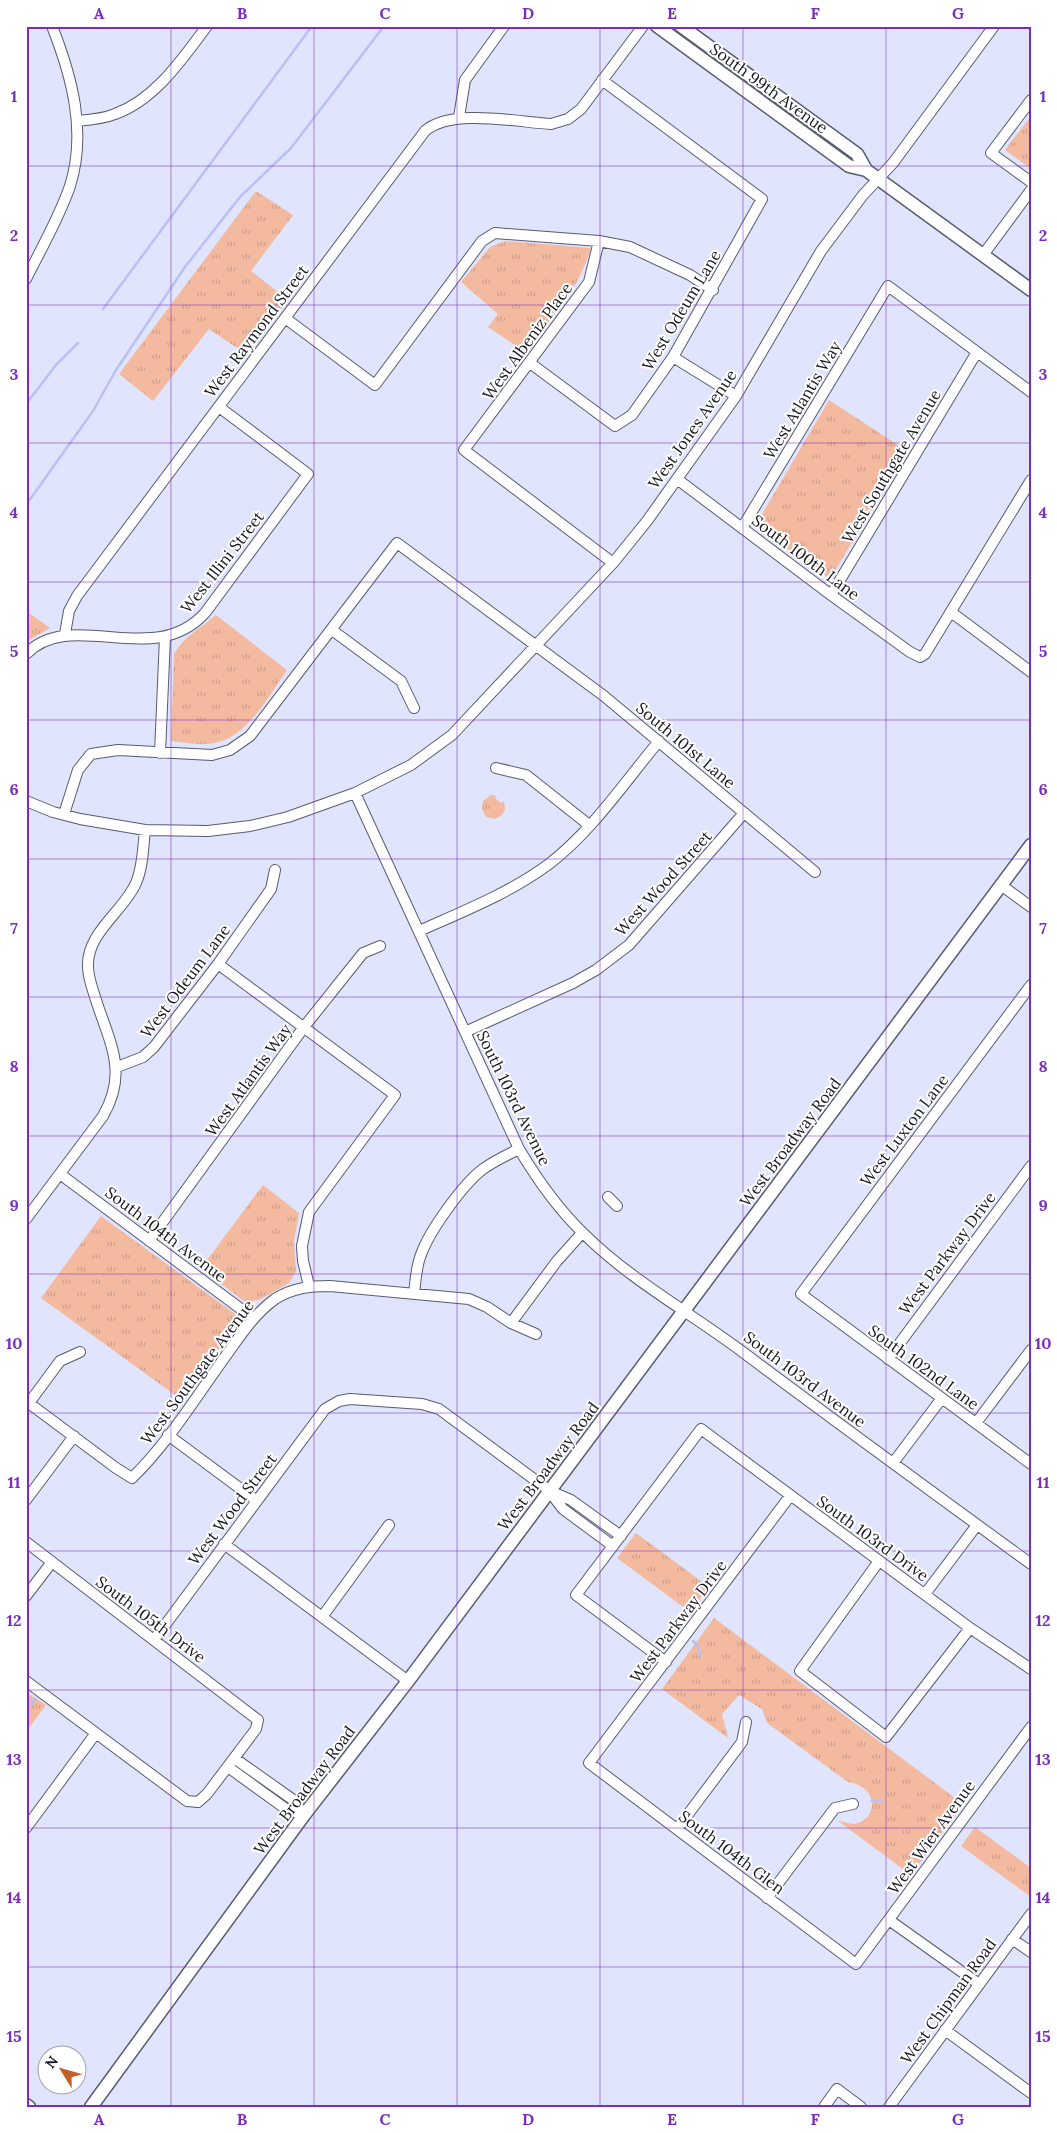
<svg xmlns="http://www.w3.org/2000/svg" width="1057" height="2133" font-family="Lora,serif">
	<style>
		.grass { fill: url(#grass-tufts) }
		.lines { fill: none; stroke-linecap: round; stroke-linejoin: round }
		.stream { stroke: #b9c1f4; stroke-width: 2.5 }
		.minor-casing { stroke: #585c70; stroke-width: 12 }
		.major-casing { stroke: #585c70; stroke-width: 15 }
		.minor { stroke: #fff; stroke-width: 10 }
		.major { stroke: #fff; stroke-width: 12 }
		.grid { fill: none; stroke: #7b2cbf; stroke-width: 1; stroke-opacity: 0.55 }
		.labels { text-anchor: middle; dominant-baseline: central; stroke-width: 4; stroke-linejoin: round; paint-order: stroke }
		.street-label { font-size: 16px; fill: #171820; stroke: #fff }
		.neatline { fill: none; stroke: #7b2cbf; stroke-width: 2 }
		.grid-label { font-size: 16px; text-anchor: middle; font-weight: bold; fill: #7b2cbf }
	</style>
	<defs>
		<pattern id="grass-tufts" width="24" height="20" patternUnits="userSpaceOnUse" patternTransform="scale(1.25)"><rect width="24" height="20" fill="#f4baa0"/><path d="M3 7l-1-3M5 7V3M7 7l1-3M15 17l-1-3M17 17v-4M19 17l1-3" fill="none" stroke="#d09f8a"/></pattern>
	</defs>
	<rect width="100%" height="100%" fill="#e0e4fc"/>
	<path class="grass" d="M1031 116V169L1005 150Z
		M256 191 293 215 251 271 288 300 246 354 209 329 153 401 119 374Z
		M505 241 591 248C579 289 551 319 525 352L488 327 498 314 461 282 490 247Z
		M829 400 907 451 830 579 755 526Z
		M26 611 50 628 26 642Z
		M216 615 287 670C268 697 244 744 206 744 195 745 182 742 171 741L174 654C183 637 201 628 216 615Z
		M491 795 496 796 495 798 501 803 504 801 505 809 502 815 495 819 486 817 482 809 483 801Z
		M263 1185 299 1213 294 1241 296 1271 289 1283 259 1300 245 1302 201 1268Z
		M101 1216 242 1319 182 1400 41 1298Z
		M636 1533 709 1587 690 1612 617 1558Z
		M714 1618 963 1804 911 1875 838 1821C843 1821 848 1824 854 1824 878 1820 880 1787 848 1782L767 1723 762 1709 739 1695 722 1714 728 1738 662 1689Z
		M26 1692 46 1705 26 1732Z
		M975 1827 1031 1868V1897L961 1846Z"/>
	<g class="lines">
		<path class="stream" d="M103 309 312 26
			M26 404 56 365 78 343
			M26 505 93 411 116 370 185 267 240 197 291 148 384 26
			M693 1641 697 1645 701 1656
			M31 1705 35 1699
			M872 1801H882"/>
		<g class="minor-casing">
			<path id="minor" d="M1031 100 991 153 1031 182
				M459 117 465 80 504 26
				M77 121C89 120 103 119 115 114 155 100 183 58 207 26
				M599 241 589 282 464 450 613 563
				M983 255 1031 190
				M26 279C41 249 59 218 70 186 87 132 72 77 52 26
				M285 318 375 385 482 241 495 233 599 241 630 247 690 275 713 290
				M673 357 736 396
				M530 363 615 426 632 415 673 357 762 199 602 80
				M677 479 831 595 910 652 920 657 925 654 1031 480
				M742 528 888 286 1031 392
				M831 595 977 352
				M951 612 1031 672
				M332 630 401 681 414 708
				M65 634 69 611 77 596 425 131C451 108 517 122 551 124L568 119 581 109 643 26
				M26 654C72 607 153 670 205 613L308 474 219 407
				M160 753 165 637
				M496 768 526 775 589 825
				M355 793 519 1149C537 1179 557 1208 583 1233 630 1280 691 1313 744 1353 839 1424 935 1494 1031 1564
				M26 801 53 812 80 819 145 830 208 831 250 826 288 817 355 793 411 765 452 735 613 563 647 521 736 396 821 251 863 195 893 163 994 26
				M64 814 78 770 91 754 118 750 212 755 230 750 250 736 397 543 604 696 815 872
				M1001 885 1031 907
				M419 931C464 911 510 893 549 864 592 831 624 783 659 741
				M218 964 395 1095 309 1212 302 1246 303 1261 309 1286
				M1031 985 801 1294 1031 1464
				M465 1032 573 983 596 970 629 945 744 813
				M117 1067 143 1057 154 1047 218 964 271 889 275 870
				M60 1174 253 1318
				M608 1197 617 1206
				M26 1219 103 1116C129 1071 109 1042 95 997 92 987 88 977 88 967 86 933 124 911 136 883 143 867 143 847 145 830
				M149 1241 304 1027 363 953 380 946
				M414 1293C416 1279 416 1265 422 1252 431 1229 463 1184 483 1169 494 1161 507 1155 519 1149
				M511 1323 557 1261 582 1233
				M888 1359 1031 1166
				M26 1401 116 1468 132 1478C168 1443 196 1397 225 1357 240 1336 254 1314 275 1299 292 1288 310 1286 330 1286L469 1299 487 1307 511 1323 536 1334
				M29 1403 60 1361 80 1352
				M976 1423 1031 1350
				M168 1435 257 1501
				M893 1463 942 1398
				M550 1492 563 1509 613 1546
				M790 1496 589 1763 856 1964 1031 1727
				M26 1500 74 1436
				M26 1542 258 1720 256 1729 207 1794 198 1802 187 1801 26 1681
				M224 1544 408 1681
				M879 1561 800 1671 886 1737 970 1628
				M925 1594 977 1525
				M26 1596 52 1562
				M322 1617 389 1525
				M154 1640 325 1409 339 1401 350 1399 422 1404 439 1409 550 1491 571 1500 621 1536
				M666 1662 576 1595 701 1429 970 1628 1031 1669
				M234 1758 292 1799 304 1814
				M228 1767 286 1809 304 1815
				M26 1828 96 1733
				M677 1829 742 1742 746 1722
				M767 1898 835 1808 853 1804
				M889 1920 979 1984
				M1012 1939 1031 1952
				M945 2030 1031 2093
				M824 2107 837 2089 861 2107
				M889 2107 1031 1914"/>
		</g>
		<g class="major-casing">
			<path id="major" d="M657 26 849 166 866 170
				M681 26 857 154 866 170 1031 290
				M26 2105 29 2107
				M91 2107 304 1815 408 1681 1031 845"/>
		</g>
		<use href="#minor" class="minor"/>
		<use href="#major" class="major"/>
	</g>
	<path class="grid" d="M171 26V2107M314 26V2107M457 26V2107M600 26V2107M743 26V2107M886 26V2107M26 166H1031M26 305H1031M26 443H1031M26 582H1031M26 720H1031M26 859H1031M26 997H1031M26 1136H1031M26 1274H1031M26 1413H1031M26 1551H1031M26 1690H1031M26 1828H1031M26 1967H1031"/>
	<g class="labels">
		<g class="street-label">
			<text transform="translate(769 88) rotate(36)">South 99th Avenue</text>
			<text transform="translate(681 310) rotate(-59)">West Odeum Lane</text>
			<text transform="translate(256 331) rotate(-53)">West Raymond Street</text>
			<text transform="translate(527 341) rotate(-54)">West Albeniz Place</text>
			<text transform="translate(802 400) rotate(-59)">West Atlantis Way</text>
			<text transform="translate(692 429) rotate(-55)">West Jones Avenue</text>
			<text transform="translate(891 466) rotate(-59)">West Southgate Avenue</text>
			<text transform="translate(806 557) rotate(37)">South 100th Lane</text>
			<text transform="translate(222 562) rotate(-52)">West Illini Street</text>
			<text transform="translate(686 745) rotate(40)">South 101st Lane</text>
			<text transform="translate(663 883) rotate(-48)">West Wood Street</text>
			<text transform="translate(185 981) rotate(-53)">West Odeum Lane</text>
			<text transform="translate(248 1080) rotate(-54)">West Atlantis Way</text>
			<text transform="translate(514 1098) rotate(64)">South 103rd Avenue</text>
			<text transform="translate(904 1130) rotate(-53)">West Luxton Lane</text>
			<text transform="translate(790 1142) rotate(-53)">West Broadway Road</text>
			<text transform="translate(166 1234) rotate(37)">South 104th Avenue</text>
			<text transform="translate(947 1253) rotate(-53)">West Parkway Drive</text>
			<text transform="translate(924 1367) rotate(36)">South 102nd Lane</text>
			<text transform="translate(197 1372) rotate(-53)">West Southgate Avenue</text>
			<text transform="translate(805 1379) rotate(37)">South 103rd Avenue</text>
			<text transform="translate(548 1466) rotate(-53)">West Broadway Road</text>
			<text transform="translate(232 1509) rotate(-53)">West Wood Street</text>
			<text transform="translate(873 1538) rotate(36)">South 103rd Drive</text>
			<text transform="translate(151 1619) rotate(37)">South 105th Drive</text>
			<text transform="translate(678 1621) rotate(-53)">West Parkway Drive</text>
			<text transform="translate(304 1790) rotate(-53)">West Broadway Road</text>
			<text transform="translate(931 1837) rotate(-54)">West Wier Avenue</text>
			<text transform="translate(732 1852) rotate(37)">South 104th Glen</text>
			<text transform="translate(948 2001) rotate(-54)">West Chipman Road</text>
		</g>
	</g>
	<rect width="1057" height="2133" fill="none" stroke="#ffffff" stroke-width="55"/>
	<g transform="translate(62 2070) rotate(307)"><circle r="24" fill="#ffffff" stroke="#a2a3a6"/>
	<path d="M0-4L9 19L0 12L-9 19Z" fill="#c35f2a"/>
	<text y="-8" font-size="14" font-weight="bold" text-anchor="middle" fill="#171820">N</text>
	</g>
	<rect x="28" y="28" width="1002" height="2078" class="neatline"/>
	<g class="grid-label">
		<text x="99" y="19">A</text>
		<text x="242" y="19">B</text>
		<text x="385" y="19">C</text>
		<text x="528" y="19">D</text>
		<text x="672" y="19">E</text>
		<text x="815" y="19">F</text>
		<text x="958" y="19">G</text>
		<text x="14" y="102">1</text>
		<text x="1043" y="102">1</text>
		<text x="14" y="241">2</text>
		<text x="1043" y="241">2</text>
		<text x="14" y="380">3</text>
		<text x="1043" y="380">3</text>
		<text x="14" y="518">4</text>
		<text x="1043" y="518">4</text>
		<text x="14" y="657">5</text>
		<text x="1043" y="657">5</text>
		<text x="14" y="795">6</text>
		<text x="1043" y="795">6</text>
		<text x="14" y="934">7</text>
		<text x="1043" y="934">7</text>
		<text x="14" y="1072">8</text>
		<text x="1043" y="1072">8</text>
		<text x="14" y="1211">9</text>
		<text x="1043" y="1211">9</text>
		<text x="14" y="1349">10</text>
		<text x="1043" y="1349">10</text>
		<text x="14" y="1488">11</text>
		<text x="1043" y="1488">11</text>
		<text x="14" y="1626">12</text>
		<text x="1043" y="1626">12</text>
		<text x="14" y="1765">13</text>
		<text x="1043" y="1765">13</text>
		<text x="14" y="1903">14</text>
		<text x="1043" y="1903">14</text>
		<text x="14" y="2042">15</text>
		<text x="1043" y="2042">15</text>
		<text x="99" y="2125">A</text>
		<text x="242" y="2125">B</text>
		<text x="385" y="2125">C</text>
		<text x="528" y="2125">D</text>
		<text x="672" y="2125">E</text>
		<text x="815" y="2125">F</text>
		<text x="958" y="2125">G</text>
	</g>
</svg>
